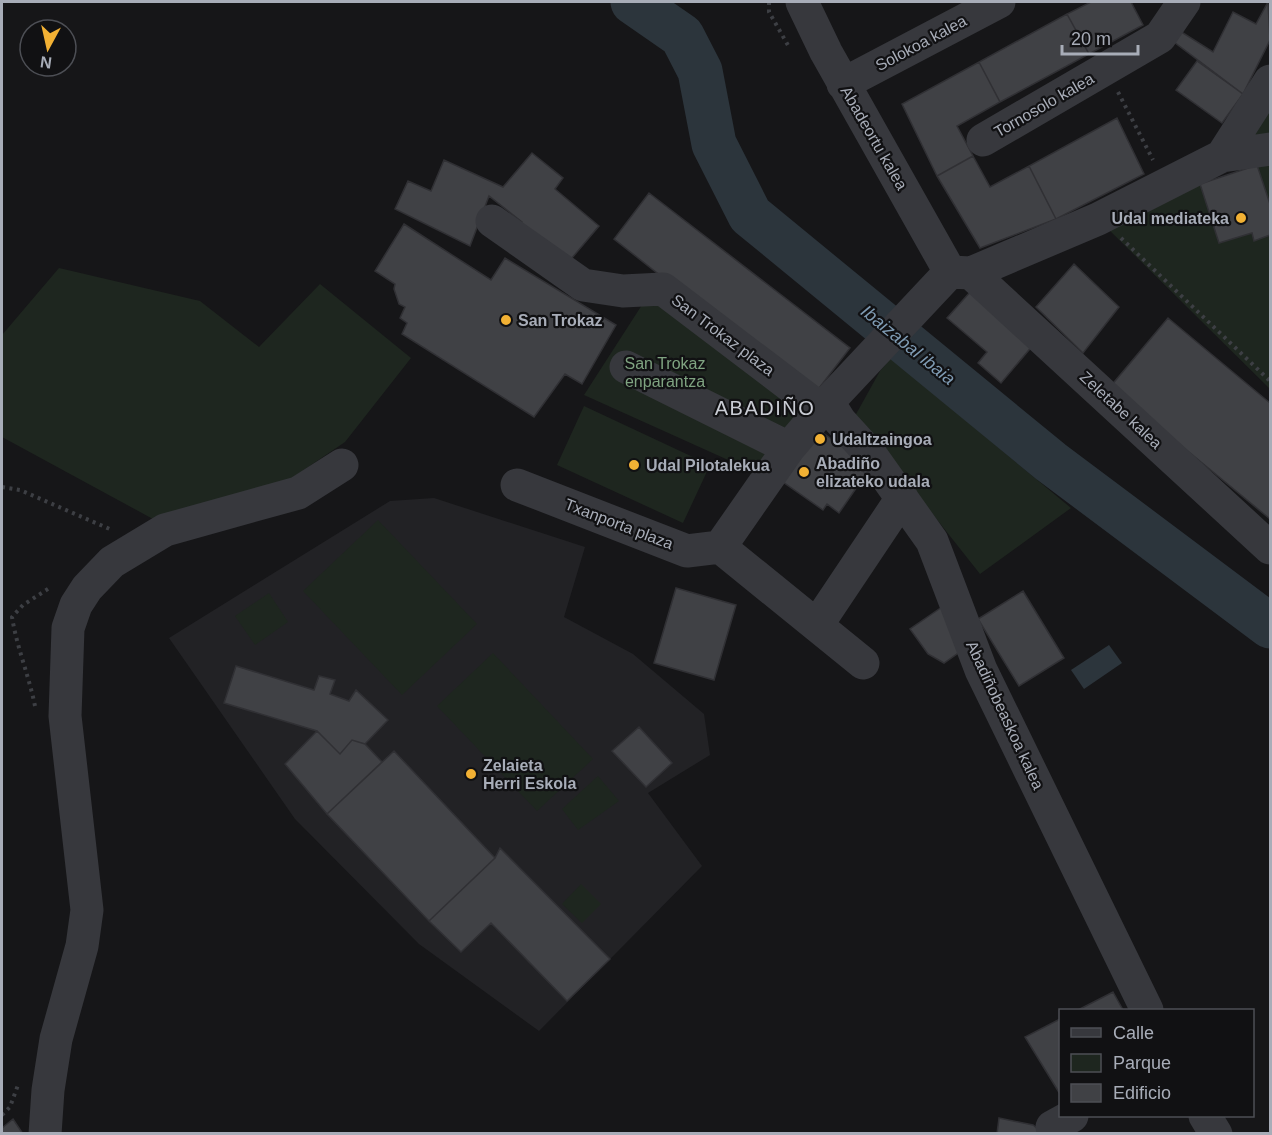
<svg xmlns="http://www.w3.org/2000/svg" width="1272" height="1135" font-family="Helvetica,sans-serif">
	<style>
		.built { fill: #222225 }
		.green { fill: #1e261f }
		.water { fill: #2c353c }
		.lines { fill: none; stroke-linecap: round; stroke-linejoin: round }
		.river { stroke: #2c353c; stroke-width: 45 }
		.building { fill: #404145; stroke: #303034; stroke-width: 1.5 }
		.path { stroke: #3d3f44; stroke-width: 4; stroke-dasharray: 3 4.5; stroke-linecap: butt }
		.minor { stroke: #37383d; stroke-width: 33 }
		.poi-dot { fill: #f2b134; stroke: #111113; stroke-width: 2 }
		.labels { text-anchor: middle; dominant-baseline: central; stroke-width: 4.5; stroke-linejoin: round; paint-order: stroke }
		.street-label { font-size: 16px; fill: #a8adb8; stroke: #111113 }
		.poi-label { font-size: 16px; font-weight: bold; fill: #a8adb8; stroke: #111113; text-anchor: start }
		.park-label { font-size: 16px; fill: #7fa381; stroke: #111113 }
		.water-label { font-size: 18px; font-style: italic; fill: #7f9bb3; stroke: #111113 }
		.quarter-label { font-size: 20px; letter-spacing: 1.5px; fill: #c9ccd4; stroke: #111113 }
	</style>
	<rect width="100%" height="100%" fill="#161618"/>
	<path class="built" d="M434 498 585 547 564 617 633 654 704 714 710 755 648 793 702 866 539 1031 419 944 295 819 169 638 390 501Z"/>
	<path class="green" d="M1270 81V204L1257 165 1222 156Z
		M1200 184 1219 243 1252 233 1254 241 1270 235V389L1098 219Z
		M59 268 200 301 259 347 320 284 411 358 345 442 286 482 164 525 2 437V335Z
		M649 294 808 408 757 473 584 395Z
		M891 358 1071 508 980 574 855 416 880 371Z
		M584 406 710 465 683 523 557 465Z
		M378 520 477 624 402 695 303 591Z
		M269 593 288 622 255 645 235 616Z
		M493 653 593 759 537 811 437 706Z
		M598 776 619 801 578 830 562 809Z
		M581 884 601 904 582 923 562 904Z"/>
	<path class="water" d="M1109 645 1122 663 1084 689 1071 670Z"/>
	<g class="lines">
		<path class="river" d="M633 2 682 36 700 71 714 144 750 215 1051 462 1270 626"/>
	</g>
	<path class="building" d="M1091 2H1131L1143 25 1089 54 1067 14Z
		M1268 2 1270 40 1243 94 1174 42 1180 31 1213 52 1233 12 1256 24Z
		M1067 14 1089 54 1000 102 979 62Z
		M1197 61 1243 94 1222 123 1176 90Z
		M979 62 1000 102 957 126 973 156 937 176 902 104Z
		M1117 118 1144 174 1056 219 1029 166Z
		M532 153 563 178 555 189 599 226 566 265 521 226 522 222 489 196 470 246 395 209 408 181 431 191 444 160 503 187Z
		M973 156 990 187 1029 166 1056 219 980 248 937 176Z
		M1257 165 1270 204V235L1254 241 1252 233 1219 243 1200 184Z
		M649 193 850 348 813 396 614 239Z
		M404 224 491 280 505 258 616 325 582 384 565 374 534 417 402 334 407 323 400 318 405 307 399 304 394 289 395 284 375 271Z
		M1074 264 1119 307 1083 353 1036 307Z
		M971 291 1034 344 1001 383 978 363 987 352 947 318Z
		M1168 318 1270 403V519L1110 387Z
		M819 430 858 458 855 463 868 471 839 513 827 504 823 510 783 482Z
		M676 588 736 605 714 680 654 663Z
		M1023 591 1064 658 1019 686 978 619Z
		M942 607 964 649 944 663 928 654 910 629Z
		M236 666 314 690 319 676 335 680 330 694 349 701 356 690 388 720 365 744 352 740 340 754 317 731 224 703Z
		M639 727 672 763 646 787 612 751Z
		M317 731 340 754 352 740 365 744 382 762 327 814 285 764Z
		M394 751 495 858 429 921 327 814Z
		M500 848 610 959 567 1001 491 923 461 952 429 921 495 858Z
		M1113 992 1123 1010H1078Z
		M1060 1019V1094L1025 1037Z
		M999 1118 1033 1125 1044 1134H997Z
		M13 1119 23 1134H2V1128Z"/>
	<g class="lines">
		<path class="path" d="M769 2V12L789 47
			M1118 92 1153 160
			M1121 238 1270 381
			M2 487 20 490 112 530
			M35 706C29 676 17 648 12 617L23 605 51 587
			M2 1115 10 1107 18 1085"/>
		<path class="minor" d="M802 2 826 52 950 272
			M843 84 999 2
			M983 140 1160 37 1184 2
			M1222 156 1270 149
			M492 221 583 285 623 291 663 289 822 410
			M971 273 1270 548
			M626 367 789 448
			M828 402 840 421 871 455 932 541 981 670 1147 1010
			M517 485 687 551 720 547 863 663
			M720 547 789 448 828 402 950 272 971 273 1098 219 1222 156 1270 81
			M817 625 902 498
			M1205 1116 1216 1134
			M1052 1127 1072 1116
			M45 1134 48 1090 56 1039 82 946 87 910 65 716 68 628 76 605 87 588 112 562 165 530 298 493 342 465"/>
	</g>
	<g class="poi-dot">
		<circle cx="1241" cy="218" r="6"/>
		<circle cx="506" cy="320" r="6"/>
		<circle cx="820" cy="439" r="6"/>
		<circle cx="634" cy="465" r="6"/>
		<circle cx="804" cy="472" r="6"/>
		<circle cx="471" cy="774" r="6"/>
	</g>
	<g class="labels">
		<g class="street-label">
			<text transform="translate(921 43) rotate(-28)">Solokoa kalea</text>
			<text transform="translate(1044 105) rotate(-30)">Tornosolo kalea</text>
			<text transform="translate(874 138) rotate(60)">Abadeortu kalea</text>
			<text transform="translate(723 335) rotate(37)">San Trokaz plaza</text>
			<text transform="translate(1121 410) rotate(43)">Zeletabe kalea</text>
			<text transform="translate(619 524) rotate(21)">Txanporta plaza</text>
			<text transform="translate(1005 715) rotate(65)">Abadiñobeaskoa kalea</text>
		</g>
		<g class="poi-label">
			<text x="1229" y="218" text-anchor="end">Udal mediateka</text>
			<text x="518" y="320">San Trokaz</text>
			<text x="832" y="439">Udaltzaingoa</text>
			<text x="816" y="463">Abadiño<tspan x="816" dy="18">elizateko udala</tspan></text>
			<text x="646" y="465">Udal Pilotalekua</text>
			<text x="483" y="765">Zelaieta<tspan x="483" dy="18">Herri Eskola</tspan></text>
		</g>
		<g class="park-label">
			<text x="665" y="363">San Trokaz<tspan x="665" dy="18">enparantza</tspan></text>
		</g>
		<g class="water-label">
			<text transform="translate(908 345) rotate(39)">Ibaizabal ibaia</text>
		</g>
		<g class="quarter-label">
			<text x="765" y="408">ABADIÑO</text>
		</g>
	</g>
	<rect width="1272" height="1135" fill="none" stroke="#a8adb8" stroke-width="6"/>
	<rect x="1059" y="1009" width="195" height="108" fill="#111113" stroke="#4d4f55" stroke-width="1.5"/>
	<rect x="1071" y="1028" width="30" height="9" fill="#37383d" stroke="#4d4f55" stroke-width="1.5"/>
	<text x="1113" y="1039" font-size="18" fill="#a8adb8">Calle</text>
	<rect x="1071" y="1054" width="30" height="18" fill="#1e261f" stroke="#4d4f55" stroke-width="1.5"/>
	<text x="1113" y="1069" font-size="18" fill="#a8adb8">Parque</text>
	<rect x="1071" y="1084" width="30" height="18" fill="#404145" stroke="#4d4f55" stroke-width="1.5"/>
	<text x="1113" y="1099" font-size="18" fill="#a8adb8">Edificio</text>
	<g transform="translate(48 48) rotate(188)"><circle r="28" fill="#111113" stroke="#4d4f55" stroke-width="1.5"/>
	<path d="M0-4.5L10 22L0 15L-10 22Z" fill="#f2b134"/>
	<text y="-9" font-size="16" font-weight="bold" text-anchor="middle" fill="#a8adb8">N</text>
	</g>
	<path d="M1062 45v9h76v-9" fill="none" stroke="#a8adb8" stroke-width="3"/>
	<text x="1071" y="45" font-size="18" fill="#a8adb8" stroke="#111113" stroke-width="4.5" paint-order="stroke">20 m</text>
</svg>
